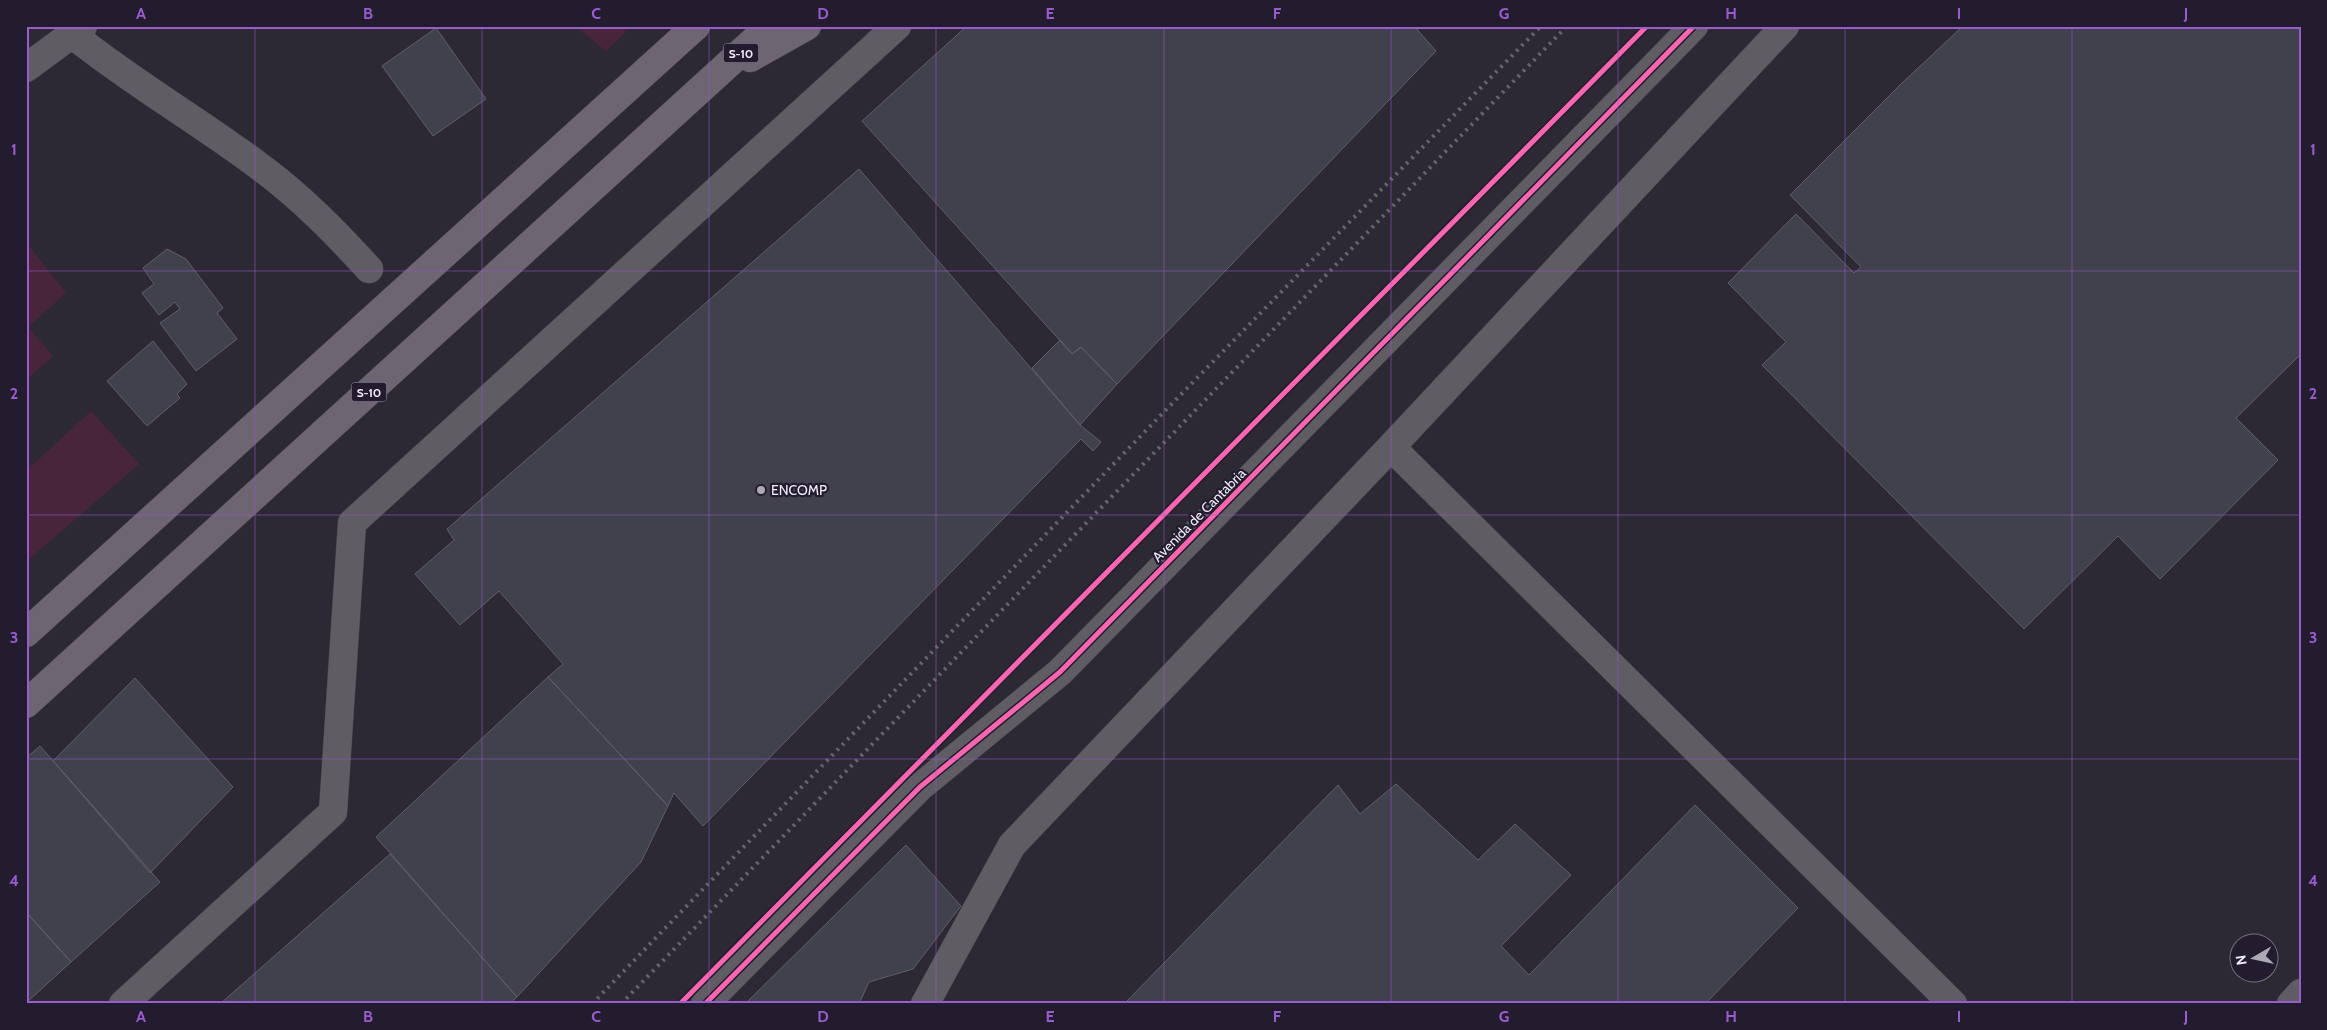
<svg xmlns="http://www.w3.org/2000/svg" width="2327" height="1030" font-family="Cabin,sans-serif">
	<style>
		.green { fill: #48253a }
		.building { fill: #41404d; stroke: #605f69 }
		.lines { fill: none; stroke-linecap: round; stroke-linejoin: round }
		.minor-casing { stroke: #4a464f; stroke-width: 29 }
		.highway-casing { stroke: #4a464f; stroke-width: 29 }
		.minor { stroke: #5f5c63; stroke-width: 28 }
		.highway { stroke: #6e6572; stroke-width: 28 }
		.rail { stroke: #66646b; stroke-width: 4; stroke-dasharray: 2.5 5; stroke-linecap: butt }
		.cycleway-casing { stroke: #231b2e; stroke-width: 8 }
		.cycleway { stroke: #f766af; stroke-width: 5 }
		.grid { fill: none; stroke: #985cce; stroke-width: 1; stroke-opacity: 0.55 }
		.poi-dot { fill: #aca8b4; stroke: #231b2e; stroke-width: 2 }
		.labels { text-anchor: middle; dominant-baseline: central; stroke-width: 4.5; stroke-linejoin: round; paint-order: stroke }
		.shield { fill: #231b2e; stroke: #b2adbc; stroke-width: 1 }
		.shield-label { font-size: 12px; font-weight: bold; fill: #f0ecf9 }
		.poi-label { font-size: 14px; fill: #f0ecf9; stroke: #231b2e; text-anchor: start }
		.street-label { font-size: 14px; fill: #f0ecf9; stroke: #231b2e }
		.neatline { fill: none; stroke: #985cce; stroke-width: 2 }
		.grid-label { font-size: 16px; text-anchor: middle; font-weight: bold; fill: #985cce }
	</style>
	<rect width="100%" height="100%" fill="#2d2934"/>
	<path class="green" d="M575 26H632L606 51Z
		M26 242 66 293 28 327 53 356 26 380Z
		M91 411 139 464 26 562V471Z"/>
	<path class="building" d="M967 26H1414L1436 51 1117 384 1081 347 1072 354 862 121Z
		M1963 26H2301V354L2236 418 2278 460 2160 579 2118 536 2024 629 1762 365 1786 342 1728 283 1796 214 1854 273 1861 267 1790 195 1901 84Z
		M436 28 486 99 433 136 382 66Z
		M859 169 1080 425 1101 442 1093 451 1081 439 703 826 674 793 668 806 548 677 563 664 499 591 460 625 415 574 454 540 447 529Z
		M167 249 186 259 223 308 217 313 237 339 196 371 160 323 180 309 175 302 159 315 142 293 154 284 143 268Z
		M1060 340 1072 354 1081 347 1117 384 1080 425 1032 368Z
		M153 341 187 384 177 394 180 398 147 426 107 381Z
		M548 677 668 806 641 862 517 997 376 837Z
		M135 678 233 787 150 873 53 761Z
		M40 746 160 882 71 962 26 912V758Z
		M1396 784 1478 860 1515 824 1571 875 1501 946 1529 975 1695 805 1798 908 1705 1004H1124L1338 785 1360 814Z
		M906 845 961 906 913 969 869 982 859 1004H745Z
		M390 854 517 997 510 1004H220Z
		M26 912 71 962 26 1003Z"/>
	<g class="lines">
		<g class="minor-casing">
			<path id="minor" d="M1785 26 1391 447 1953 1004
				M73 35C134 84 201 122 263 169 303 199 336 233 369 269
				M26 68 83 26
				M123 1004 333 812 352 523 897 26
				M705 1004 920 787 1060 672 1694 26
				M925 1004 1012 845 1391 447
				M2291 1004 2301 993"/>
		</g>
		<g class="highway-casing">
			<path id="highway" d="M750 58 807 26
				M26 633 696 26
				M26 704 770 26"/>
		</g>
		<use href="#minor" class="minor"/>
		<use href="#highway" class="highway"/>
		<path class="rail" d="M592 1004 1158 418 1541 26
			M621 1004 1567 26"/>
		<g class="cycleway-casing">
			<path id="cycleway" d="M680 1004 1647 26
				M705 1004 920 787 1060 672 1694 26"/>
		</g>
		<use href="#cycleway" class="cycleway"/>
	</g>
	<path class="grid" d="M255 26V1004M482 26V1004M709 26V1004M936 26V1004M1164 26V1004M1391 26V1004M1618 26V1004M1845 26V1004M2072 26V1004M26 271H2301M26 515H2301M26 759H2301"/>
	<circle class="poi-dot" cx="761" cy="490" r="5"/>
	<g class="labels">
		<g class="shield">
			<rect x="723.5" y="43.5" width="35" height="19" rx="4"/>
			<rect x="351.5" y="382.5" width="35" height="19" rx="4"/>
		</g>
		<g class="shield-label">
			<text x="741" y="53">S-10</text>
			<text x="369" y="392">S-10</text>
		</g>
		<g class="poi-label">
			<text x="771" y="490">ENCOMP</text>
		</g>
		<g class="street-label">
			<text transform="translate(1199 515) rotate(-45)">Avenida de Cantabria</text>
		</g>
	</g>
	<rect width="2327" height="1030" fill="none" stroke="#231b2e" stroke-width="55"/>
	<g transform="translate(2254 958) rotate(261)"><circle r="24" fill="#231b2e" stroke="#756f7f"/>
	<path d="M0-4L9 19L0 12L-9 19Z" fill="#aca8b4"/>
	<text y="-8" font-size="14" font-weight="bold" text-anchor="middle" fill="#f0ecf9">N</text>
	</g>
	<rect x="28" y="28" width="2272" height="974" class="neatline"/>
	<g class="grid-label">
		<text x="141" y="19">A</text>
		<text x="368" y="19">B</text>
		<text x="596" y="19">C</text>
		<text x="823" y="19">D</text>
		<text x="1050" y="19">E</text>
		<text x="1277" y="19">F</text>
		<text x="1504" y="19">G</text>
		<text x="1731" y="19">H</text>
		<text x="1959" y="19">I</text>
		<text x="2186" y="19">J</text>
		<text x="14" y="155">1</text>
		<text x="2313" y="155">1</text>
		<text x="14" y="399">2</text>
		<text x="2313" y="399">2</text>
		<text x="14" y="643">3</text>
		<text x="2313" y="643">3</text>
		<text x="14" y="886">4</text>
		<text x="2313" y="886">4</text>
		<text x="141" y="1022">A</text>
		<text x="368" y="1022">B</text>
		<text x="596" y="1022">C</text>
		<text x="823" y="1022">D</text>
		<text x="1050" y="1022">E</text>
		<text x="1277" y="1022">F</text>
		<text x="1504" y="1022">G</text>
		<text x="1731" y="1022">H</text>
		<text x="1959" y="1022">I</text>
		<text x="2186" y="1022">J</text>
	</g>
</svg>
